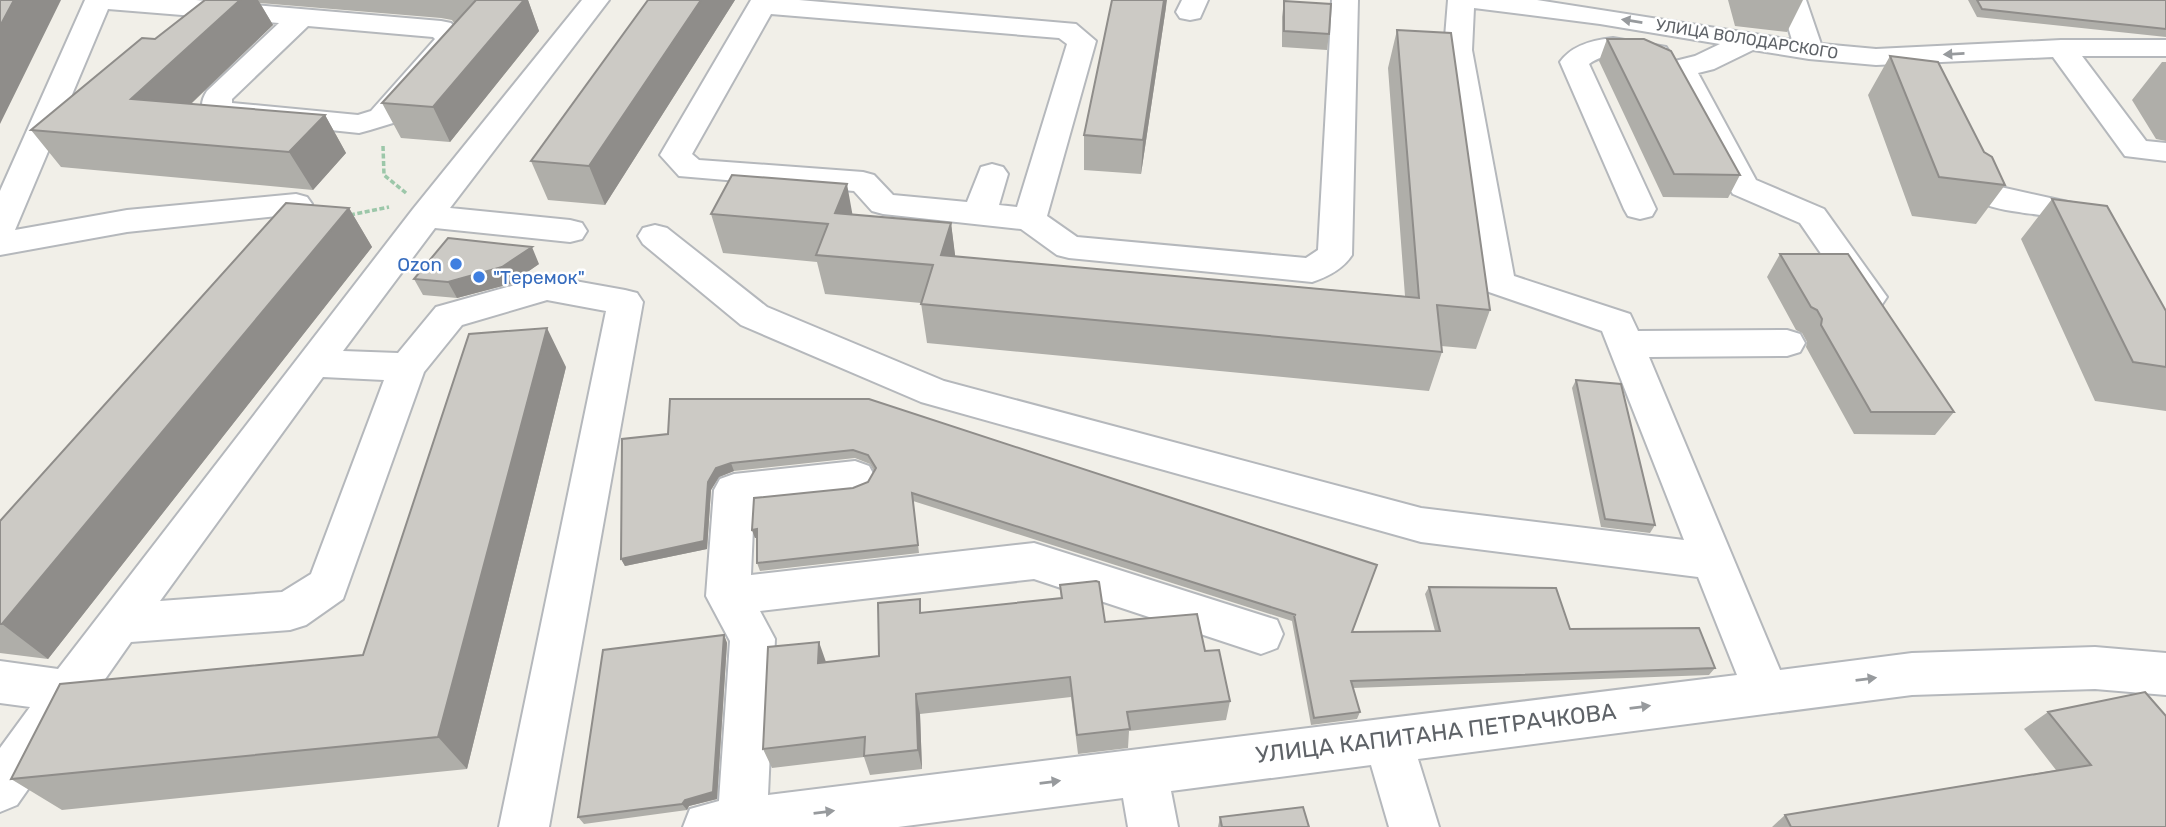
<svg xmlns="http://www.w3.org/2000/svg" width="2166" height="827" font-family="Rubik,sans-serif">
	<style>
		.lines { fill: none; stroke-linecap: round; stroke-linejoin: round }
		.minor-casing { stroke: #b5b8bc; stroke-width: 4 }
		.path { stroke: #9cc7a9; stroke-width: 3.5; stroke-dasharray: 5 2.5; stroke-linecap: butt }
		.minor { fill: #fff; fill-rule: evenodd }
		.wall { fill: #afaea9 }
		.shaded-wall { fill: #8f8d8a }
		.building { fill: #cccac5; stroke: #8f8d8a; stroke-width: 2 }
		.oneway { fill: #979a9d }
		.shop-dot { fill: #3f7fe0; stroke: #fff; stroke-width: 2.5 }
		.labels { text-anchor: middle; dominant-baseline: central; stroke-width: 5; stroke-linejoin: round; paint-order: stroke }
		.far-street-label { font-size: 16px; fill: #5f6368; stroke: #fff }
		.shop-label { font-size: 19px; fill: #366cbe; stroke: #fff; text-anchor: end }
		.near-street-label { font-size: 23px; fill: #5f6368; stroke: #fff }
	</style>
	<rect width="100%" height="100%" fill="#f1efe8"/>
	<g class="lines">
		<g class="minor-casing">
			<path id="minor" d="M85 0H196L441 21 451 23 464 39 393 123 370 130 359 133 206 117C200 109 201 100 207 91L279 23 108 9 15 230 127 210 296 194 307 197 312 204 307 211 296 214 127 232 0 255V191ZM308 26 433 37 435 39 371 111 358 115 232 103V99Z
				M582 0H609L450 208 570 220 582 223 587 231 582 239 570 242 435 228 343 351 398 353 436 307 547 276 625 290 637 293 643 302 549 827H499L606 311 547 300 462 325 424 372 343 599 306 625 290 630 131 642 17 805 0 812V748L30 707 0 703V661L58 669 413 209ZM323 377 384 380 311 574 282 592 160 601Z
				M751 0H799L1076 24 1096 41 1047 216 1077 237 1306 258 1318 250 1332 0H1358L1352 255C1343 269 1327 277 1312 282L1069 258 1057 255 1021 229 883 214 872 211 854 191 679 176 660 155ZM771 14 1059 38 1067 44 1017 207 999 205 1008 174 1003 167 992 164 981 167 967 202 893 195 874 175 863 172 699 160 692 154Z
				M1182 0H1208L1200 18 1190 20 1180 18 1176 12Z
				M1448 0H1537L1792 40 1780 0H1806L1821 44 1876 49 2061 40H2166V56H2082L2146 141 2166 143V161L2125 156 2053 57 1876 65 1809 59 1753 50 1714 69 1698 73 1756 180 1824 209 1887 297 1881 306 1869 309 1857 306 1800 223 1733 194 1728 187 1667 68 1671 62 1695 56 1720 44 1600 24 1474 8 1472 50 1514 276 1630 314 1638 331 1787 330 1800 334 1805 343 1800 352 1787 356 1649 357 1780 670 1912 653 2095 647 2166 653V695L2095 689 1912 695 1418 759 1439 827H1389L1371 765 1171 791 1178 827H1128L1123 798 898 827H683L690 809 719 801 730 641 706 596 714 490 720 479 734 474 855 461 869 466 875 477 869 488 855 493 754 504 751 575 1034 543 1277 620 1283 634 1277 648 1261 654 1034 579 760 611 775 639 768 795 1737 675 1698 577 1421 542 921 402 741 325 643 244 638 236 643 228 655 225 667 228 767 307 944 381 1421 508 1684 540 1602 331 1486 291 1481 283 1444 50Z
				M1613 38 1666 47 1670 53 1666 59C1639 66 1615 45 1589 64L1656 209 1652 216 1640 219 1628 216 1624 209 1560 62C1572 45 1593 40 1613 38Z
				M1961 154 1972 157 1982 175 1996 186 2077 204 2090 213 2106 235 2101 243C2071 251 2074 228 2051 218 2041 214 2029 214 2019 212 1982 207 1961 199 1945 164L1950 157Z"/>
		</g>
		<path class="path" d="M383 146 384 175 406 193
			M350 215 389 207"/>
		<use href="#minor" class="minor"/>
	</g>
	<path class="wall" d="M205 0H528L539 31 450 142 401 138 382 103 454 23 452 20 441 18 260 3 273 25 191 104 325 115 346 153 313 190 61 167 31 130 155 39Z
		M648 0H735L605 205 548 200 531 161Z
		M1728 0H1803L1787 32 1735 26Z
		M1968 0H2166V37L1977 17Z
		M1284 1 1329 34 1327 50 1282 47V17Z
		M1166 7 1141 174 1084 170V135Z
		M1397 30 1490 310 1476 349 1441 346 1442 352 1429 391 927 343 921 303 825 294 817 262 723 253 711 214 853 215 951 223 955 257 1405 296 1388 68Z
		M1607 39 1740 175 1728 198 1663 197 1599 61Z
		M1890 56 1984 152 2005 185 1976 224 1912 216 1868 95Z
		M2162 62H2166V141L2156 139 2132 100Z
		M2052 199 2166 311V411L2095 401 2021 239Z
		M349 208 372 247 48 659 0 653V521Z
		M1780 254 1954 412 1935 435 1854 434 1806 347 1807 342 1802 333 1796 330 1767 277Z
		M539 264 510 284 457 298 423 295 414 279Z
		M566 367 467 769 62 810 11 779 363 655Z
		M1576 380 1655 525 1650 533 1601 527 1572 388Z
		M869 399 1353 632 1435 631 1425 594 1429 587 1570 629 1715 668 1709 675 1353 688 1360 712 1357 719 1311 725 1292 621 913 501 919 553 760 571 757 563V538H755L752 530 868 482 874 471 870 464 855 458 734 471 719 477 711 490 707 549 625 566 621 559 668 434Z
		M1060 585 1105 622 1205 651 1230 701 1226 720 1129 731 1128 748 1078 754 1071 697 920 714 922 769 870 775 864 757 772 768 763 749 826 662 879 656 923 613 1061 598Z
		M724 635 727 643 717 799 689 806 687 810 584 824 578 817Z
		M2048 712 2166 827H1772L1785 815 2056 770 2024 729Z
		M1220 817 1309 827H1218Z"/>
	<path class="shaded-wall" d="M14 0H61L0 124V26Z
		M240 0H258L273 25 157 136 131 99Z
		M495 0H528L539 31 450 142 433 107Z
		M701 0H735L605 205 589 166Z
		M1164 0H1167L1166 7 1141 174 1143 140Z
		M325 115 346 153 313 190 289 152Z
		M847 184 854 223 835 213Z
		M349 208 372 247 48 659 2 624Z
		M951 223 956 262 941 255Z
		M532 247 539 264 510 284 457 298 448 282Z
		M547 328 566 367 467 769 438 737Z
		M731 463 734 471 719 477 711 490 707 549 625 566 621 559 708 482 716 468Z
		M757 529 760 537 755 538 752 530Z
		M724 635 727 643 717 799 689 806 687 810 682 804Z
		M819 642 826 662 818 663Z
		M916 694 920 714 922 769 918 750Z"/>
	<path class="building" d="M0 0H14L0 26Z
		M205 0H240L131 99 325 115 289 152 31 130 142 38 155 39Z
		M476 0H524L433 107 382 103Z
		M648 0H701L589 166 531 161Z
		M1112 0H1164L1143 140 1084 135Z
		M1977 0H2166V29L1982 9Z
		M1284 1 1331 4 1329 34 1284 31Z
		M1397 30 1451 33 1490 310 1437 305 1442 352 921 304 933 265 816 255 828 224 711 214 732 175 847 184 835 213 951 223 941 255 1419 298Z
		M1607 39H1644L1671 51 1740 175 1674 174Z
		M1890 56 1938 62 1984 152 1992 157 2005 185 1939 177Z
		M2052 199 2107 206 2166 311V367L2133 362Z
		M286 203 349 208 2 624H0V521Z
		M448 238 532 247 502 267 448 282 414 279Z
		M1780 254H1848L1954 412H1871L1821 325 1822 319 1817 310 1811 307Z
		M547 328 438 737 11 779 60 684 363 655 469 334Z
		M1576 380 1621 384 1655 525 1605 519Z
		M670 399H869L1377 565 1352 632 1440 631 1429 587 1556 588 1570 629 1699 628 1715 668 1351 681 1360 712 1314 718 1294 615H1296L912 493 918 545 757 563V529L752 530 754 498 853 488 868 482 876 468 868 455 853 450 731 463 716 468 708 482 704 541 621 559 622 439 668 434Z
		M1096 581 1099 582 1105 622 1197 614 1205 651 1219 650 1230 701 1127 712 1130 729 1077 735 1070 677 916 694 918 750 864 756 865 737 763 749 768 647 819 642 818 663 879 656 878 603 920 599V613L1062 598 1060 585Z
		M724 635 713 792 685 800 682 804 578 817 603 650Z
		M2145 692 2166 716V827H1791L1785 815 2091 765 2048 712Z
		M1303 807 1309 827H1222L1220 817Z"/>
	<defs><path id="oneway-solid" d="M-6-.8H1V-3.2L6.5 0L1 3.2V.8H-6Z" transform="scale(1.75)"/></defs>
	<g class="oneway">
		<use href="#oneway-solid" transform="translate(1632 21) rotate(-171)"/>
		<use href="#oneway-solid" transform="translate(1954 54) rotate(177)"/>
		<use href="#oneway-solid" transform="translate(1866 679) rotate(-7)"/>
		<use href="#oneway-solid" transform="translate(1640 707) rotate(-7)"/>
		<use href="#oneway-solid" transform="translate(1050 782) rotate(-7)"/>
		<use href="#oneway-solid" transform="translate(824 812) rotate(-7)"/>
	</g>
	<g class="shop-dot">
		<circle cx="456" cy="264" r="7"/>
		<circle cx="479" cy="277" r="7"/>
	</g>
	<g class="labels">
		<g class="far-street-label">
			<text transform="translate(1747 39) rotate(9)">УЛИЦА ВОЛОДАРСКОГО</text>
		</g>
		<g class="shop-label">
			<text x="442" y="264">Ozon</text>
			<text x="493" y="277" text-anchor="start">"Теремок"</text>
		</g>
		<g class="near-street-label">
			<text transform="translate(1436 733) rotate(-7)">УЛИЦА КАПИТАНА ПЕТРАЧКОВА</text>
		</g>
	</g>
</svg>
